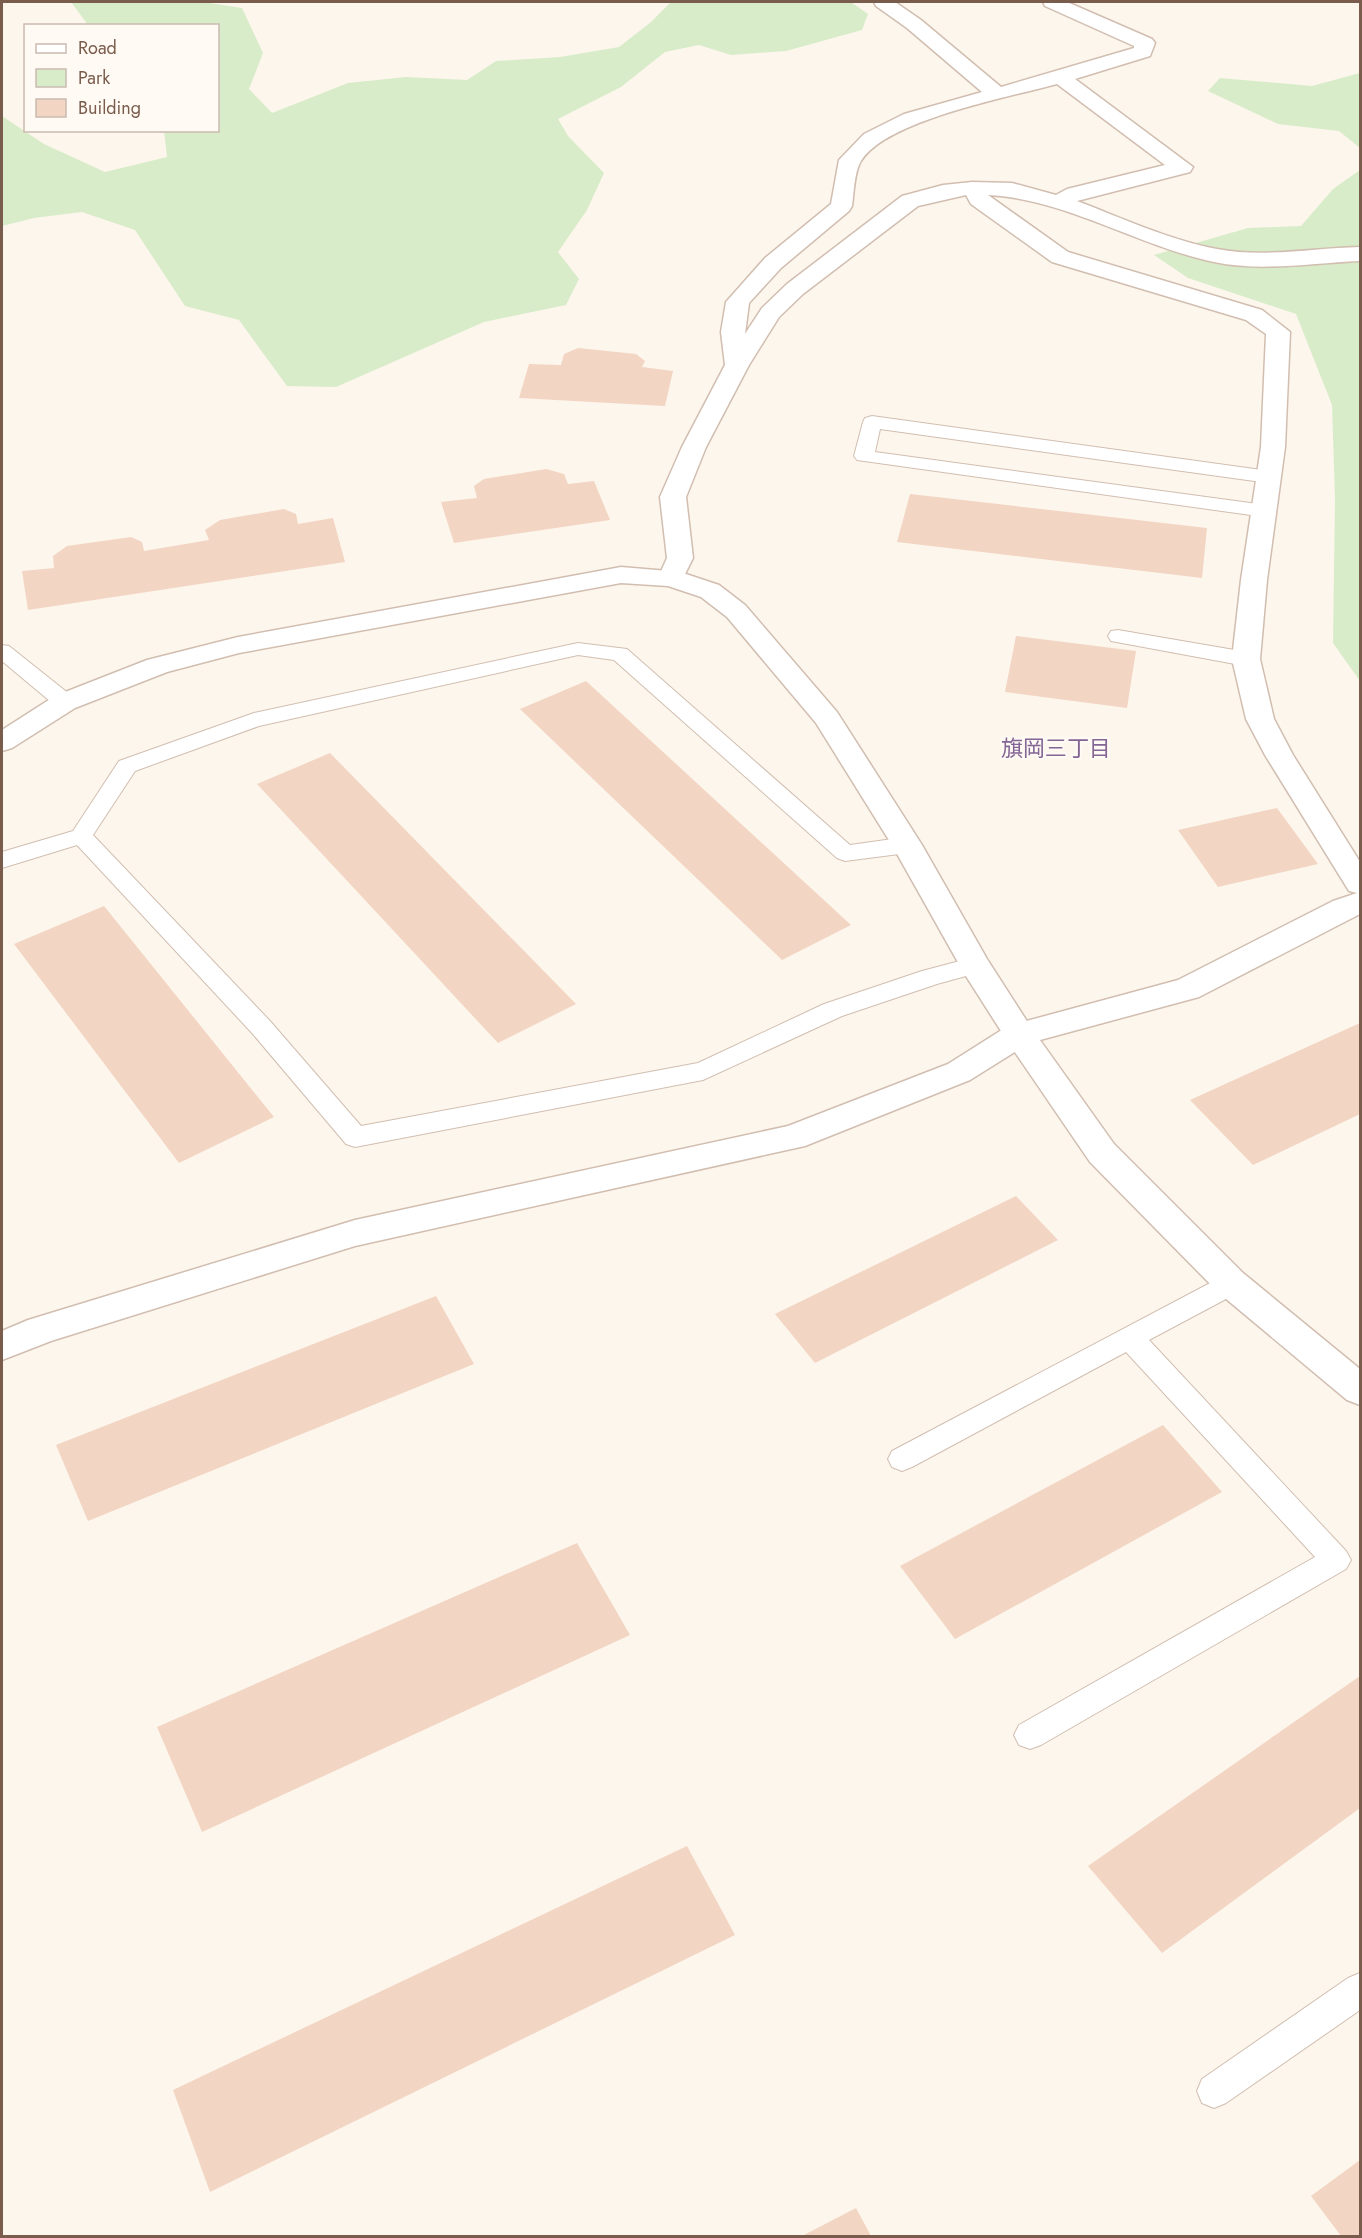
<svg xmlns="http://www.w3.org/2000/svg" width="1362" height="2238" font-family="Jost,'Noto Sans JP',sans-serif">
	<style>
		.green { fill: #d8ecc9 }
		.building { fill: #f3d5c3 }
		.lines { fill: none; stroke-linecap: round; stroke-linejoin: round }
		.service-casing { stroke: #d1beb0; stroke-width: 2 }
		.minor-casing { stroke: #d1beb0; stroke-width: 3 }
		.tertiary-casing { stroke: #d1beb0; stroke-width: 3 }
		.service { fill: #fff; fill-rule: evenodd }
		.minor { fill: #fff; fill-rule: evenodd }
		.tertiary { fill: #fff; fill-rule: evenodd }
		.labels { text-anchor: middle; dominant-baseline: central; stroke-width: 4.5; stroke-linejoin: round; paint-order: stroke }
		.neighbourhood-label { font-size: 22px; fill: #846695; stroke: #fffaf3 }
	</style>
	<rect width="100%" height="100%" fill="#fdf6ec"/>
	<path class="green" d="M71 2H203L242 8 263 53 249 89 272 113 348 83 406 77 467 80 496 61 560 57 619 47 651 22 671 2H851L868 14 862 30 786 51 731 55 699 45 665 52 621 87 558 119 568 136 604 173 587 210 558 252 579 279 566 305 484 322 336 387 287 386 239 320 185 306 135 230 82 212 34 218 2 226V116L44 144 105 172 167 157 164 131 218 130V26L88 25Z
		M1360 73V148L1339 131 1278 124 1208 91 1220 78 1312 86Z
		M1360 170V681L1333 643 1335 499 1332 405 1296 314 1188 278 1154 255 1248 228 1301 226 1333 189Z"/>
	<path class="building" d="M578 348 636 354 645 361 642 367 673 371 665 406 519 398 529 364 561 365 564 354Z
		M546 469 564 474 568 484 594 481 610 520 454 543 441 502 477 498 474 486 484 479Z
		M910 494 1207 528 1202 578 897 542Z
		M284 509 296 514 298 524 333 518 345 562 28 610 22 571 54 568 53 556 67 546 131 537 142 542 144 551 209 540 205 530 220 520Z
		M1016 636 1136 651 1127 708 1005 692Z
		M586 681 851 925 782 960 520 709Z
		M330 753 576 1004 498 1043 257 784Z
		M1277 808 1318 864 1218 887 1178 830Z
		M104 906 274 1117 179 1163 14 944Z
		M1360 1023V1114L1253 1165 1190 1100Z
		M1016 1196 1058 1240 815 1363 775 1314Z
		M436 1296 474 1364 88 1521 56 1445Z
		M1163 1425 1222 1492 955 1639 900 1566Z
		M577 1543 630 1635 202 1832 157 1727Z
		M1360 1676V1808L1162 1953 1088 1866Z
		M687 1846 735 1935 210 2192 173 2090Z
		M1360 2160V2236H1341L1311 2196Z
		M856 2208 871 2236H802Z"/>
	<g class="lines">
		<g class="service-casing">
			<path id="service" d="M872 416 1269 471 1276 473 1279 477 1276 481 1269 483 880 429 875 452 1265 505 1272 507 1275 511 1272 515 1265 517 857 460 854 456 863 422 865 418Z
				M1118 630 1246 652 1253 654 1257 659 1253 664 1246 666 1111 641 1108 636 1111 631Z
				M578 643 627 649 850 845 907 837 915 840 918 845 915 850 907 853 845 861 837 858 614 660 578 655 259 726 135 771 93 835 270 1021 361 1126 698 1063 824 1004 922 971 975 957 984 959 987 965 984 971 937 984 842 1016 703 1080 355 1147 346 1144 252 1033 77 845 2 868V852L73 831 119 761 254 713Z
				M2 645 9 646 73 697 76 702 73 707 65 709 57 707 2 661Z
				M1231 1272 1241 1275 1245 1283 1241 1291 1149 1340 1346 1551 1351 1560 1346 1569 1041 1745 1030 1749 1019 1745 1014 1735 1019 1725 1315 1557 1126 1352 912 1467 902 1471 892 1467 888 1459 892 1451Z
				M1360 1973V2010L1226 2103 1214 2108 1202 2103 1197 2091 1202 2079 1348 1978Z"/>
		</g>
		<g class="minor-casing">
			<path id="minor" d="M874 2H895L921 20 1001 87 1134 48V46L1045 6 1043 2H1067L1152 39 1155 43 1150 56 1075 79 1193 167 1190 172 1077 201C1122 218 1169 240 1217 249 1264 258 1313 248 1360 247V261C1313 263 1261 272 1214 262 1138 246 1066 199 988 195L1068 252 1262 310 1290 332 1285 447 1267 580 1260 659 1274 719 1293 755 1360 862V914L1199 997 1029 1043 970 1080 805 1146 355 1246 51 1341 2 1360V1331L28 1320 355 1220 788 1126 948 1064 1008 1026 1178 980 1333 901 1357 893 1349 891 1265 755 1246 719 1232 659 1241 580 1261 447 1266 334 1246 320 1052 262 971 204 966 195 918 206 803 294 779 317 749 365 706 447 686 497 693 558 680 584 671 586 662 584 658 578 667 558 660 497 682 447 725 365 721 332 726 302 765 258 831 204 839 160 864 134 904 114 982 92 907 28 876 6ZM1057 84 1165 165 1067 189 1056 195 1012 183 972 182 943 185 902 196 787 284 762 308 745 334 749 303 781 268 849 211 852 206C854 193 854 172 861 161 886 120 1010 97 1057 84Z"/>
		</g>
		<g class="tertiary-casing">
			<path id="tertiary" d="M621 567 680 572 719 585 745 605 837 712 922 845 987 959 1030 1026 1114 1144 1243 1273 1360 1369V1405L1347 1400 1219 1293 1090 1162 1008 1042 964 973 892 845 816 723 727 617 701 597 668 586 621 583 239 653 167 672 75 708 12 748 2 751V730L55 696 147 660 238 637Z"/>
		</g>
		<use href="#service" class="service"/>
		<use href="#minor" class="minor"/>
		<use href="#tertiary" class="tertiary"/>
	</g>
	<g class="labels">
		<g class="neighbourhood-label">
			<text x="1056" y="748">旗岡三丁目</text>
		</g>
	</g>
	<rect width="1362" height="2238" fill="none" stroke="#7a5c4d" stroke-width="6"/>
	<rect x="24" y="24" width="195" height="108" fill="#fffaf3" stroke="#cabbb1" stroke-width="1.5"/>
	<rect x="36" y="44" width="30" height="9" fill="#ffffff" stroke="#cabbb1" stroke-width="1.5"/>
	<text x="78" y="54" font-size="18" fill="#7a5c4d">Road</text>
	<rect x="36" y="69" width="30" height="18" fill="#d8ecc9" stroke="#cabbb1" stroke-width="1.5"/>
	<text x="78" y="84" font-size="18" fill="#7a5c4d">Park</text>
	<rect x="36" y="99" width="30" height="18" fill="#f3d5c3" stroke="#cabbb1" stroke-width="1.5"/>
	<text x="78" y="114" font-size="18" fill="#7a5c4d">Building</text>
</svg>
